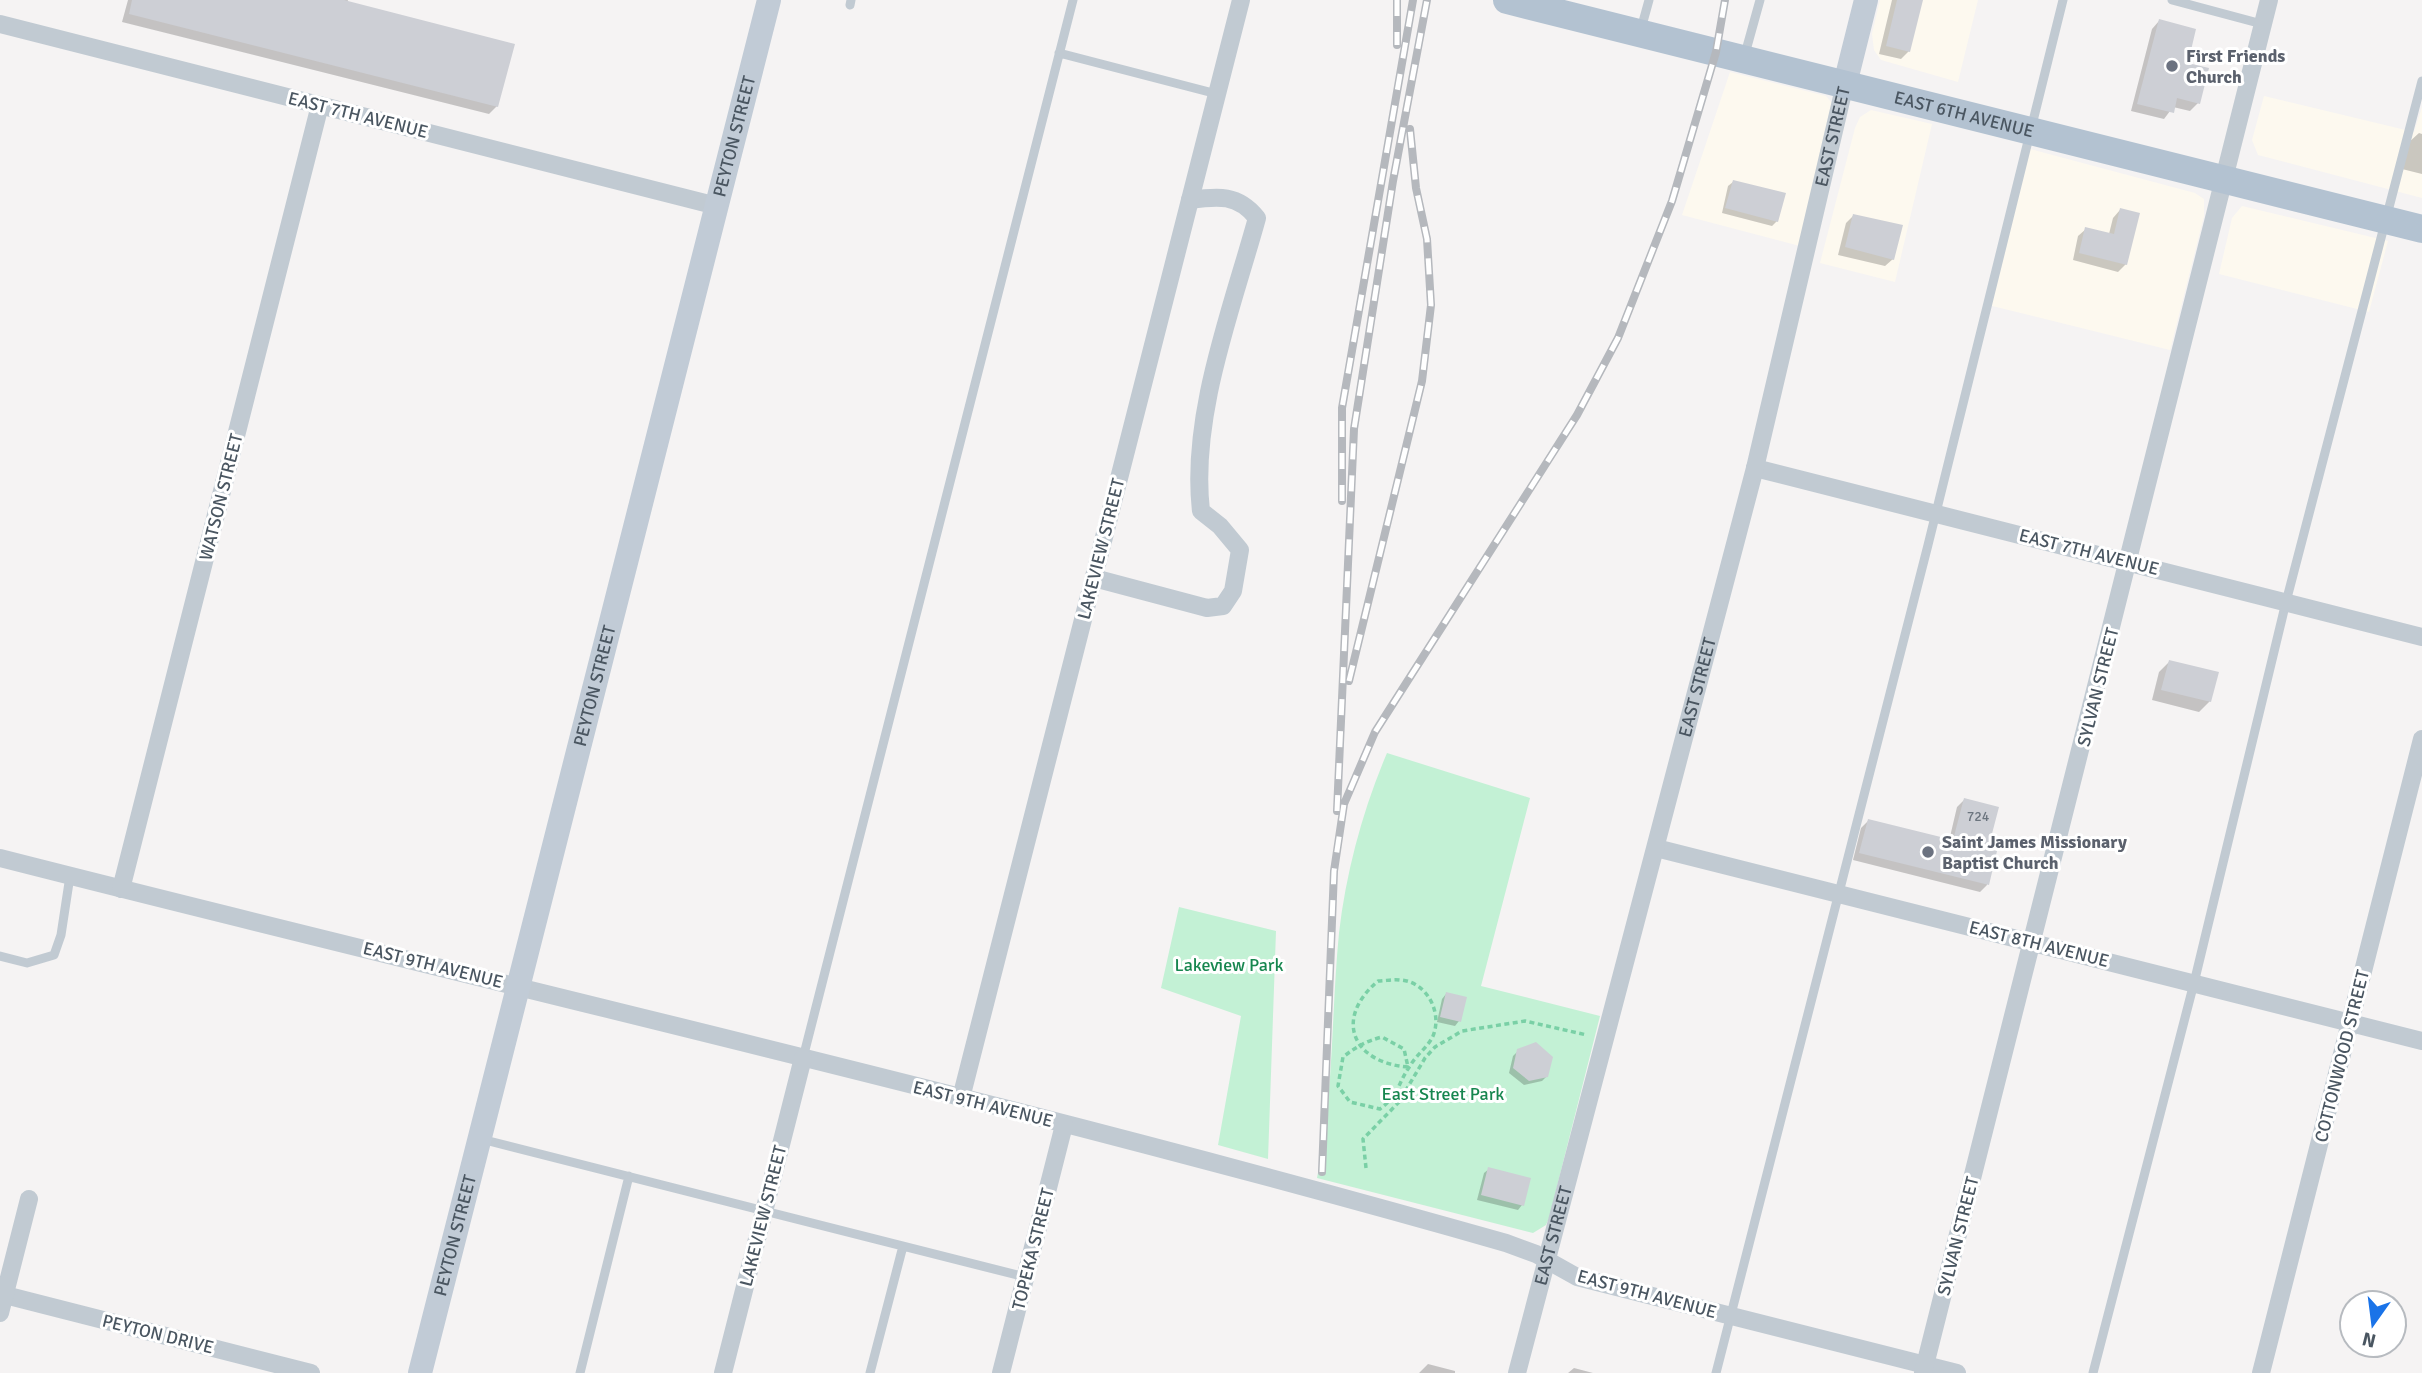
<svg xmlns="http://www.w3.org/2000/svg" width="2422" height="1373" font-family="Signika,sans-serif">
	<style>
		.commercial { fill: #fdf9ef }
		.green { fill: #c3f1d5 }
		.shadow { fill: #0003 }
		.building { fill: #cdcfd5 }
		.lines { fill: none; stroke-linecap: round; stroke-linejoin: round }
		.path { stroke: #7ad0a6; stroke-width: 3.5; stroke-dasharray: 5 3.5; stroke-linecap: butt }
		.lane { stroke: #c1cad2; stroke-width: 9 }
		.street { stroke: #c1cad2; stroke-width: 18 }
		.secondary { stroke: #c1cbd6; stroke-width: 24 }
		.primary { stroke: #b3c2d1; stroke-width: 28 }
		.rail-casing { stroke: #b5b8bd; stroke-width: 8 }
		.rail { stroke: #fff; stroke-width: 5; stroke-dasharray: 16; stroke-linecap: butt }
		.worship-dot { fill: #6b7280; stroke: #fff; stroke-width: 2.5 }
		.labels { text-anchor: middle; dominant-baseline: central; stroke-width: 6; stroke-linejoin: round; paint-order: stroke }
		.number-label { font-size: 14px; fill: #6b747e }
		.worship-label { font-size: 18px; font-weight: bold; fill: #5b616d; stroke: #fff; text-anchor: start }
		.street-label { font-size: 18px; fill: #4a5661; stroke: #fff }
		.park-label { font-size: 18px; fill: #17864f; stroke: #fff }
	</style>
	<rect width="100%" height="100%" fill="#f5f3f3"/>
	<path class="commercial" d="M1880 0H1978L1958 82 1881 60 1874 50 1872 34Z
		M1730 72 1826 96 1832 103 1800 246 1682 215Z
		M2264 96 2414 132 2422 107V198L2258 155 2252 140Z
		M1871 110 1932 124 1895 282 1820 263 1855 128 1860 117Z
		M2023 147 2195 193 2204 199V216L2170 350 1984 304Z
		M2242 206 2388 241 2369 312 2219 274 2232 218Z"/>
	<path class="green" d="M1387 753 1530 798 1481 986 1600 1016 1549 1218 1546 1225 1533 1233 1317 1178C1334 1097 1331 1014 1339 933 1346 872 1363 809 1387 753Z
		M1179 907 1276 931 1268 1159 1218 1145 1241 1016 1161 988Z"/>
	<path class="shadow" d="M128 0H348L347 3 497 106 489 114 122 22Z
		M1892 0H1921L1909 51 1901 59 1879 54Z
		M2159 21 2186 64 2198 103 2190 111 2173 107 2164 119 2131 111 2152 29Z
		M2419 133 2422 134V174L2402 169 2408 143Z
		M1733 182 1777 221 1772 226 1722 213 1728 186Z
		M2120 210 2126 264 2118 272 2073 260 2078 236 2086 229 2109 234 2113 218Z
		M1853 216 1893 259 1885 266 1838 255 1846 223Z
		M2169 662 2210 701 2199 712 2152 700 2159 672Z
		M1964 800 1986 850 1987 885 1980 892 1853 860 1861 828 1868 821 1949 841 1957 807Z
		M1446 994 1459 1021 1455 1026 1437 1022 1442 999Z
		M1518 1051 1547 1076 1542 1081 1524 1085 1509 1073 1513 1056Z
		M1489 1169 1522 1205 1518 1210 1477 1200 1484 1173Z
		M1428 1364 1455 1371V1373H1419Z
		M1574 1368 1593 1373H1568Z"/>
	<path class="building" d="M132 0H344L515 44 498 107 129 14Z
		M1897 0H1923L1910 52 1886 46Z
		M2159 19 2196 29 2188 63 2209 68 2200 104 2177 98 2174 113 2137 104Z
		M1733 180 1786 193 1778 222 1725 208Z
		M2120 208 2140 213 2127 265 2079 253 2085 227 2114 234Z
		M1853 214 1903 225 1894 260 1845 247Z
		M2169 660 2219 672 2211 702 2161 690Z
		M1964 798 1999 807 1988 849 1997 851 1989 885 1859 853 1868 819 1953 840Z
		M1446 992 1467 997 1461 1022 1440 1017Z
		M1536 1042 1553 1057 1548 1077 1529 1081 1513 1068 1517 1049Z
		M1488 1167 1531 1178 1524 1206 1481 1195Z"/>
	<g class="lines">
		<path class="path" d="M1408 1067C1353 1063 1333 1019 1378 981 1385 981 1393 979 1400 980 1426 981 1443 1012 1433 1036 1428 1047 1416 1055 1410 1066 1397 1084 1400 1094 1380 1109L1350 1102 1338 1086 1343 1057C1356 1047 1366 1041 1382 1037L1404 1049 1408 1067
			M1366 1168 1363 1139 1399 1102 1425 1058 1435 1047 1462 1031 1525 1021 1587 1035"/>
		<path class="lane" d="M2172 0 2262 24
			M850 5 851 0
			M1641 29 1649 0
			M1059 53 1217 94
			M1745 54 1760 0
			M0 956 27 963 54 955 61 935 70 876
			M803 1058 1073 0
			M481 1139 1025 1277
			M580 1373 629 1176
			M870 1373 903 1246
			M1716 1373 1928 545 2063 0
			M2093 1373 2194 983 2286 602 2422 81"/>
		<g class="street">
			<path d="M0 24 717 206"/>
			<path d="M1755 468 2422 637"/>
			<path d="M1094 578 1207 608 1223 606 1233 591 1240 550 1220 526 1201 511C1190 416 1232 309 1257 218 1238 194 1218 196 1190 200"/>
			<path d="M1656 848 2422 1041"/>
			<path d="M0 858C502 986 1008 1101 1506 1243L1536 1254 1577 1277 1957 1373"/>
			<path d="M121 889 320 105"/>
			<path d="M961 1098 1241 0"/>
			<path d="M5 1295 311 1373"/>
			<path d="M0 1313 29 1199"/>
			<path d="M723 1373 803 1058"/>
			<path d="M1001 1373 1064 1125"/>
			<path id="s1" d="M1517 1373 1755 468 1845 84"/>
			<path d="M1923 1373 2269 0"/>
			<path d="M2261 1373 2422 739"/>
		</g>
		<g class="secondary">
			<path d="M1845 84 1866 0"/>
			<path id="s2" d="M420 1373 769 0"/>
		</g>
		<path class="primary" id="s3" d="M1507 0 2422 229"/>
		<g class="rail-casing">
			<path id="rail" d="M1397 0V45
				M1342 501V408L1413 0
				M1349 681 1422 381 1431 305 1427 239 1416 188 1410 129
				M1337 811 1354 429 1393 181 1427 0
				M1322 1172 1334 871 1344 804 1375 732 1577 415 1618 338 1672 201 1716 52 1725 0"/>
		</g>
		<use href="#rail" class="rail"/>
	</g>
	<g class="worship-dot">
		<circle cx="2172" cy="66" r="7"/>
		<circle cx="1928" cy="852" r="7"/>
	</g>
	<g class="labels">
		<g class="number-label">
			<text x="1978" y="816">724</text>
		</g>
		<g class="worship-label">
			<text x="2186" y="56">First Friends<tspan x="2186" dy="21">Church</tspan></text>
			<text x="1942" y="842">Saint James Missionary<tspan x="1942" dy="21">Baptist Church</tspan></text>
		</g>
		<g class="street-label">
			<text transform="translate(358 115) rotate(14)">EAST 7TH AVENUE</text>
			<text stroke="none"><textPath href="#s3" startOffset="471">EAST 6TH AVENUE</textPath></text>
			<text stroke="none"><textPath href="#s2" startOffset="1276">PEYTON STREET</textPath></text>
			<text stroke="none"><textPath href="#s1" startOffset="1276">EAST STREET</textPath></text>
			<text transform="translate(221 497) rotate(-76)">WATSON STREET</text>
			<text transform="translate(1101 549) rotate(-76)">LAKEVIEW STREET</text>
			<text transform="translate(2089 552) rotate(14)">EAST 7TH AVENUE</text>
			<text stroke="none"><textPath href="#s2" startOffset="709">PEYTON STREET</textPath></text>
			<text transform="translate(2098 687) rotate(-76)">SYLVAN STREET</text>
			<text stroke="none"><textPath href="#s1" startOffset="709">EAST STREET</textPath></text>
			<text transform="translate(2039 944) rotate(14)">EAST 8TH AVENUE</text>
			<text transform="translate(433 965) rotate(14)">EAST 9TH AVENUE</text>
			<text transform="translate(2342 1056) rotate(-76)">COTTONWOOD STREET</text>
			<text transform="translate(983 1104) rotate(14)">EAST 9TH AVENUE</text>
			<text transform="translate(763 1216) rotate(-76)">LAKEVIEW STREET</text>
			<text stroke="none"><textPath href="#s2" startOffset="142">PEYTON STREET</textPath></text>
			<text stroke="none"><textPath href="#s1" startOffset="142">EAST STREET</textPath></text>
			<text transform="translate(1958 1236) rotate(-76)">SYLVAN STREET</text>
			<text transform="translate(1033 1249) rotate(-76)">TOPEKA STREET</text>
			<text transform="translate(1647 1294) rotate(15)">EAST 9TH AVENUE</text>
			<text transform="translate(158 1334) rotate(14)">PEYTON DRIVE</text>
		</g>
		<g class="park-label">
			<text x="1229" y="965">Lakeview Park</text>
			<text x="1443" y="1094">East Street Park</text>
		</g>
	</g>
	<g transform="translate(2373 1324) rotate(194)"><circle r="33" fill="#ffffff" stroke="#b7bbc0" stroke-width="2"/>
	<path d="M0-5L12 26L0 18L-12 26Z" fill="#1a73e8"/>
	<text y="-10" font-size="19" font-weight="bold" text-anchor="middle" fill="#4a5661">N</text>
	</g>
</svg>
